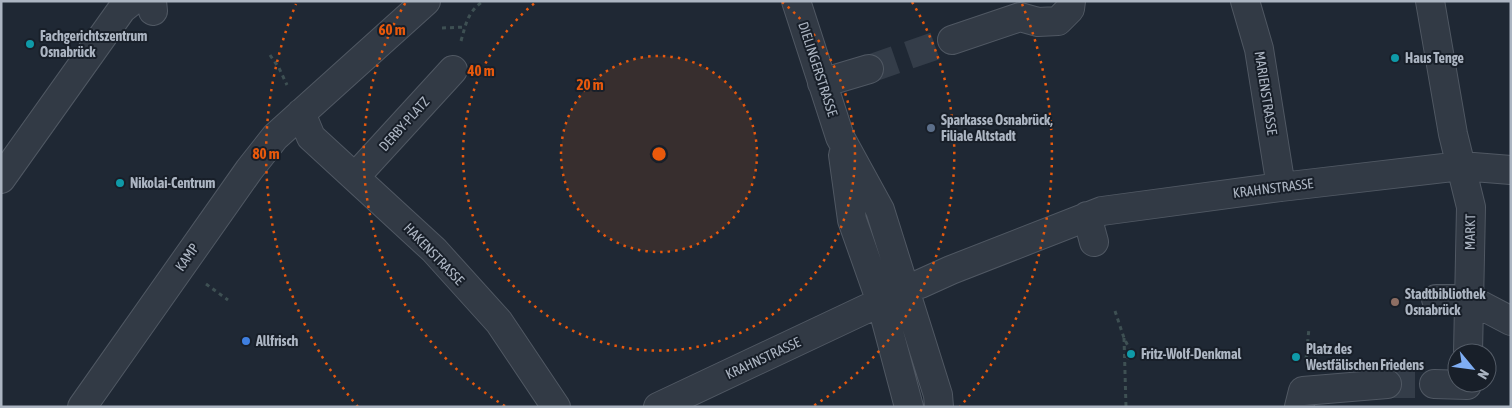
<svg xmlns="http://www.w3.org/2000/svg" width="1512" height="408" font-family="'Asap Condensed',sans-serif">
	<style>
		.lines { fill: none; stroke-linecap: round; stroke-linejoin: round }
		.minor-tunnel { stroke: #343d49; stroke-width: 28; stroke-dasharray: 28 14; stroke-linecap: butt }
		.minor-casing { stroke: #505863; stroke-width: 30 }
		.path { stroke: #3e5053; stroke-width: 3; stroke-dasharray: 4 4; stroke-linecap: butt }
		.minor { stroke: #323a45; stroke-width: 28 }
		.ring { fill: none; stroke: #e8590c; stroke-width: 2.5; stroke-dasharray: 2.5 5 }
		.culture-dot { fill: #0f9aa8; stroke: #181f29; stroke-width: 2 }
		.service-dot { fill: #5c6f8a; stroke: #181f29; stroke-width: 2 }
		.education-dot { fill: #8d6e63; stroke: #181f29; stroke-width: 2 }
		.shop-dot { fill: #3f7fe0; stroke: #181f29; stroke-width: 2 }
		.labels { text-anchor: middle; dominant-baseline: central; stroke-width: 4; stroke-linejoin: round; paint-order: stroke }
		.poi-label { font-size: 14px; font-weight: bold; fill: #acb5c2; stroke: #181f29; text-anchor: start }
		.street-label { font-size: 14px; fill: #acb5c2; stroke: #181f29 }
		.centre { fill: #e8590c; stroke: #181f29; stroke-width: 2.5 }
		.ring-label { font-size: 15px; text-anchor: middle; font-weight: bold; fill: #e8590c; stroke: #181f29; stroke-width: 4; stroke-linejoin: round; paint-order: stroke }
	</style>
	<rect width="100%" height="100%" fill="#1f2834"/>
	<g class="lines">
		<path class="minor-tunnel" d="M869 69 952 40
			M1387 384H1434"/>
		<g class="minor-casing">
			<path id="minor" d="M152 1 153 11
				M796 1 840 137 880 210 938 395 939 407
				M1245 1 1259 49 1281 187
				M1430 1 1453 134 1471 207 1468 353
				M952 40 1020 17 1038 22 1058 21 1070 9 1071 1
				M822 83 869 69
				M301 113 311 137 434 250 499 322 556 407
				M843 155 852 220 881 302 909 407
				M355 177 453 70
				M1 179 122 9 132 1
				M1087 216 1094 242
				M920 284 951 270 1102 211 1281 187 1461 166 1511 170
				M1436 299H1469L1511 321
				M1434 384 1467 385
				M82 407 249 170 275 137 426 1
				M658 407 868 308
				M1299 407 1303 391 1387 384"/>
		</g>
		<path class="path" d="M442 28 465 27
			M461 41C466 24 467 13 482 2
			M270 55 279 68 287 85
			M206 284 228 300
			M1115 311 1124 338 1131 352 1126 363
			M1124 338 1126 407
			M1306 359 1309 328"/>
		<use href="#minor" class="minor"/>
	</g>
	<circle cx="659" cy="154" r="98" fill="#e8590c" fill-opacity=".12"/>
	<g class="ring">
		<circle cx="659" cy="154" r="98"/>
		<path d="M782 2A196 196 0 1 1 536 2"/>
		<path d="M505 406A295 295 0 0 1 406 2M912 2A295 295 0 0 1 813 406"/>
		<path d="M358 407A393 393 0 0 1 296 4M1022 4A393 393 0 0 1 960 407"/>
	</g>
	<g class="culture-dot">
		<circle cx="30" cy="44" r="5"/>
		<circle cx="1395" cy="58" r="5"/>
		<circle cx="120" cy="183" r="5"/>
		<circle cx="1131" cy="354" r="5"/>
		<circle cx="1296" cy="357" r="5"/>
	</g>
	<circle class="service-dot" cx="931" cy="128" r="5"/>
	<circle class="education-dot" cx="1395" cy="302" r="5"/>
	<circle class="shop-dot" cx="246" cy="341" r="5"/>
	<g class="labels">
		<g class="poi-label">
			<text x="40" y="36">Fachgerichtszentrum<tspan x="40" dy="16">Osnabrück</tspan></text>
			<text x="1405" y="58">Haus Tenge</text>
			<text x="941" y="120">Sparkasse Osnabrück,<tspan x="941" dy="16">Filiale Altstadt</tspan></text>
			<text x="130" y="183">Nikolai-Centrum</text>
			<text x="1405" y="294">Stadtbibliothek<tspan x="1405" dy="16">Osnabrück</tspan></text>
			<text x="256" y="341">Allfrisch</text>
			<text x="1306" y="349">Platz des<tspan x="1306" dy="16">Westfälischen Friedens</tspan></text>
			<text x="1141" y="354">Fritz-Wolf-Denkmal</text>
		</g>
		<g class="street-label">
			<text transform="translate(818 69) rotate(72)">DIELINGERSTRASSE</text>
			<text transform="translate(1266 93) rotate(81)">MARIENSTRASSE</text>
			<text transform="translate(404 124) rotate(-48)">DERBY-PLATZ</text>
			<text transform="translate(1273 188) rotate(-7)">KRAHNSTRASSE</text>
			<text transform="translate(1470 232) rotate(-89)">MARKT</text>
			<text transform="translate(434 254) rotate(46)">HAKENSTRASSE</text>
			<text transform="translate(187 257) rotate(-55)">KAMP</text>
			<text transform="translate(763 358) rotate(-25)">KRAHNSTRASSE</text>
		</g>
	</g>
	<circle cx="659" cy="154" r="8" class="centre"/>
	<g class="ring-label">
		<text x="392" y="35">60 m</text>
		<text x="481" y="76">40 m</text>
		<text x="590" y="90">20 m</text>
		<text x="266" y="159">80 m</text>
	</g>
	<rect width="1512" height="408" fill="none" stroke="#acb5c2" stroke-width="5"/>
	<g transform="translate(1472 368) rotate(119)"><circle r="24" fill="#181f29" stroke="#535b66"/>
	<path d="M0-4L9 19L0 12L-9 19Z" fill="#7faef4"/>
	<text y="-8" font-size="14" font-weight="bold" text-anchor="middle" fill="#acb5c2">N</text>
	</g>
</svg>
